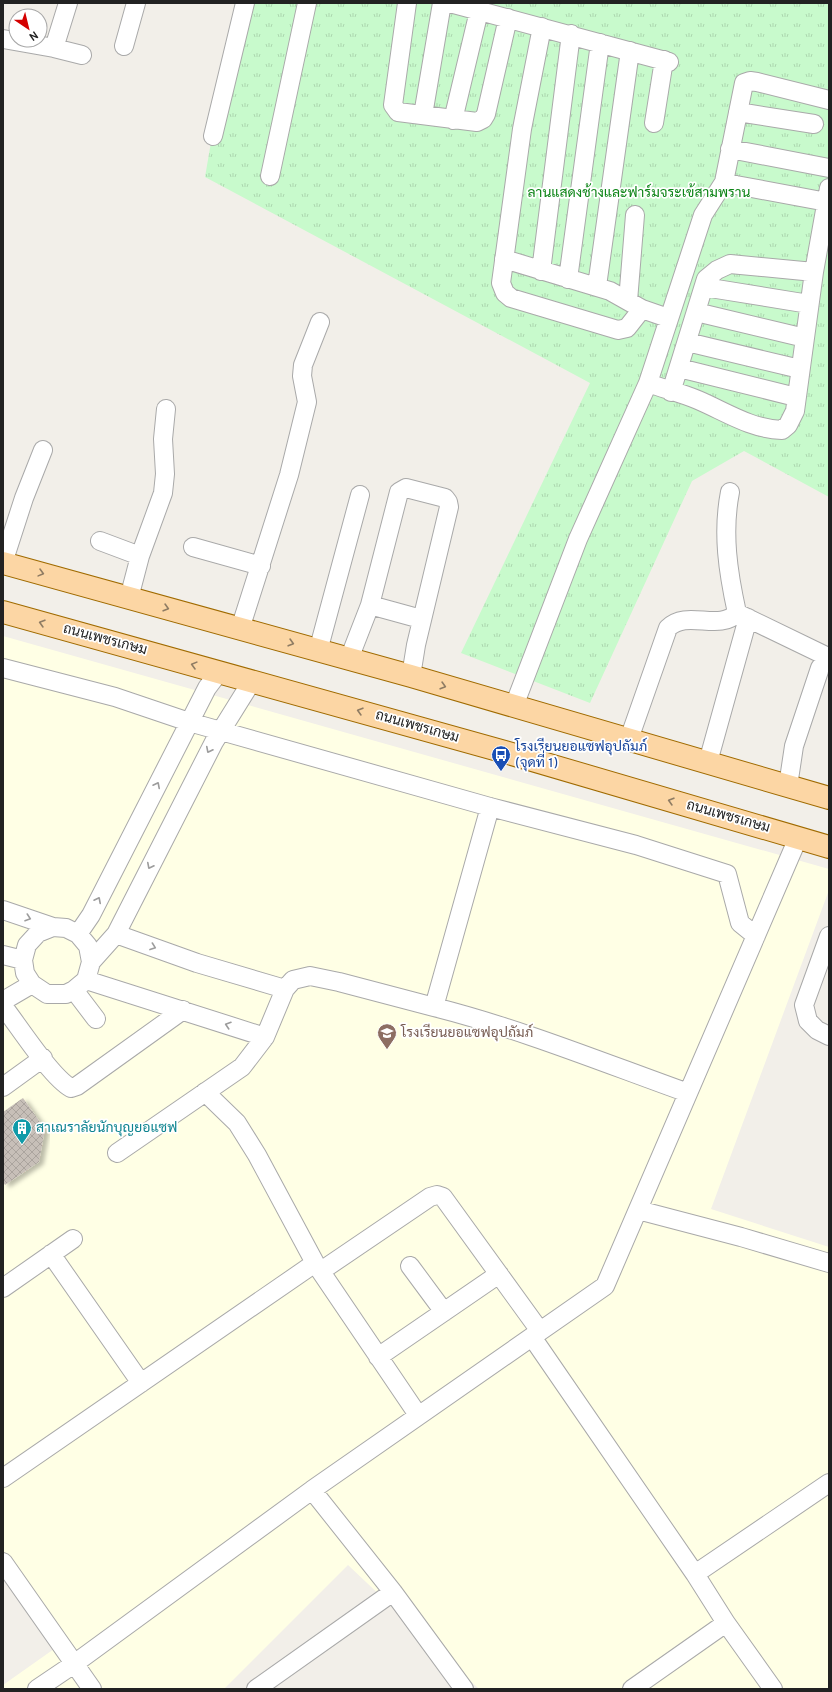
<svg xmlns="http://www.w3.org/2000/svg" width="832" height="1692" font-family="Overpass,Sarabun,sans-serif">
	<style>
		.education { fill: #ffffe5 }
		.park { fill: url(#park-tufts) }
		.building { fill: url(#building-cross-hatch); filter: url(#shadow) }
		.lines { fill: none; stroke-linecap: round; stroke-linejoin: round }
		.minor-casing { stroke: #a9a9a9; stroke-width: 20 }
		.major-casing { stroke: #a06b00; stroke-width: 24 }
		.minor { stroke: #fff; stroke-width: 18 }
		.major { stroke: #fcd6a4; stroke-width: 22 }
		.oneway { stroke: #8f7c63 }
		.oneway2 { stroke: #9c9c9c }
		.labels { text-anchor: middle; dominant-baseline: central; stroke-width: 3.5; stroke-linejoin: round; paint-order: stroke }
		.park-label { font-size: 14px; fill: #0c8416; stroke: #fff }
		.street-label { font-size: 14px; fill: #222; stroke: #fff }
		.transit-label { font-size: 14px; fill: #164399; stroke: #fff; text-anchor: start }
		.education-label { font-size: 14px; fill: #785e54; stroke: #fff; text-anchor: start }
		.culture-label { font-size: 14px; fill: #0d838f; stroke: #fff; text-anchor: start }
	</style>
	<defs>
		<pattern id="park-tufts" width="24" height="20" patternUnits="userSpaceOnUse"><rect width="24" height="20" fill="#c8facc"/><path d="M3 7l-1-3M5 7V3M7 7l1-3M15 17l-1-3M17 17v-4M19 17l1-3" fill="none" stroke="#acd6af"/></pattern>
		<pattern id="building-cross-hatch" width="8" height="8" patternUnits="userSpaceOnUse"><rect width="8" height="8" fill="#c7bfb8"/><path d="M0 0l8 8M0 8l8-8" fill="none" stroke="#aba49e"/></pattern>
		<filter id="shadow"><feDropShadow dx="4.5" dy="2.5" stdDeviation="2" flood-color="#0004"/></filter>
	</defs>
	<rect width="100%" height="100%" fill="#f2efe9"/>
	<path class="education" d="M3 636 829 869V890L711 1209 829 1247V1689H479L348 1565 224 1689H3V1685L54 1649 3 1576Z"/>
	<path class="park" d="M235 3H829V497L744 451 692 481 590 703 461 653 590 383 205 177Z"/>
	<path class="building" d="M23 1098 45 1129 39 1162 5 1185 3 1182V1112Z"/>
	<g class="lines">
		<g class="minor-casing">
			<path id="minor" d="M407 3 393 105 398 112 477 122 483 119 486 114 508 18
				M450 3 669 62
				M542 27 522 129 501 283 505 293 511 298 618 330 627 328 642 309 668 318
				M3 39 54 48 68 3
				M124 46 136 3
				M54 48 82 55
				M738 112 814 124
				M423 115 442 3
				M453 120 479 11
				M654 123 664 60
				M213 136 245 3
				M730 149 829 168
				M270 176 307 3
				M827 202 736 185 724 182 744 83 750 81 757 82 829 100
				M504 259 610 291 642 309
				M541 271 571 34
				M568 279 600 43
				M597 286 630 51
				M704 287 809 304
				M628 301 635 215
				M696 312 805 338
				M687 342 800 369
				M679 368 796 397
				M648 383C664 389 682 393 698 400 726 412 751 429 782 430L788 425 795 411 814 272 829 188
				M671 392 706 279 717 270 730 264 814 272
				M730 492C722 533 728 572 737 613L828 657 820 668 794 746 788 786
				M100 541 140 556
				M193 547 261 566
				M3 563 24 498 43 450
				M129 598 140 556 163 493 165 474 163 439 166 409
				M370 605 421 619
				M240 629 289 475 307 402 302 376 303 365 320 322
				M318 651 360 495
				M349 659 370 605 399 492 406 488 445 498 448 502 449 507 416 645 411 676
				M3 668 115 697 189 722 490 807 636 845 727 874 740 923 756 936
				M514 706 578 539 648 383 703 215 724 182
				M629 739 668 628C687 609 719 632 737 613
				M708 762 748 618
				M3 910 53 927
				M78 934 91 915 207 688 219 672
				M116 934 197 963 285 989
				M829 936 804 1005 808 1021 817 1030 829 1036
				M3 955 23 960
				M91 962 88 946 78 934 66 928 53 927 38 933 27 945 23 960 25 973 32 984 47 994H66L74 990 86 980 91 962 116 934 214 742 252 681
				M86 980 265 1037
				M74 990 96 1019
				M3 1001 32 984
				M3 1006C18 1025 51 1077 71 1088L77 1086 183 1010
				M434 1007C521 1029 604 1063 688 1093
				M3 1087 43 1058
				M205 1092 237 1123 257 1155 315 1263 418 1415
				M117 1153 242 1067 265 1037 285 989 293 980 310 976 339 982 434 1007 490 807
				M638 1210 741 1237 829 1263
				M51 1254 141 1383
				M410 1266 444 1312
				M321 1271 430 1197 437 1195 443 1197 540 1331
				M3 1288 73 1239
				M532 1337 695 1574 726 1623 773 1689
				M378 1357 499 1274
				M3 1478 315 1263
				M312 1490 393 1592 464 1689
				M3 1562 92 1689
				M695 1574 829 1483
				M37 1689 74 1664 312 1490 605 1286 798 838
				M256 1689 393 1592
				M632 1689 726 1623"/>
		</g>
		<g class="major-casing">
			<path id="major" d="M3 563 411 676 829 798
				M3 612 505 752 829 847"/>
		</g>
		<use href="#minor" class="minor"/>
		<use href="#major" class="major"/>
	</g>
	<defs><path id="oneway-chevron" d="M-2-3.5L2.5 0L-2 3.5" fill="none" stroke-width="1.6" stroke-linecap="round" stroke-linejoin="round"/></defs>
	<g class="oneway">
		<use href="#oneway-chevron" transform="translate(41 573) rotate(15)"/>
		<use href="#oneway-chevron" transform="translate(166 608) rotate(16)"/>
		<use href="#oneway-chevron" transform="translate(42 623) rotate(-164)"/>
		<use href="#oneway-chevron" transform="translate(291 643) rotate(16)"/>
		<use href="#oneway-chevron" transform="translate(194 665) rotate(-165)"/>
		<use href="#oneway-chevron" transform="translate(443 686) rotate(16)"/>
		<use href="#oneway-chevron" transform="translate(360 711) rotate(-164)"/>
		<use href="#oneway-chevron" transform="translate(671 801) rotate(-164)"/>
	</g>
	<g class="oneway2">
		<use href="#oneway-chevron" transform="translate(209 750) rotate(117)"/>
		<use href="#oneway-chevron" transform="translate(157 785) rotate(-63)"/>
		<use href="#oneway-chevron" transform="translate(150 866) rotate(117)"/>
		<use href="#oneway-chevron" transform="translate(98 900) rotate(-63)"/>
		<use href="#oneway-chevron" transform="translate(28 918) rotate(19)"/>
		<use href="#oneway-chevron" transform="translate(153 947) rotate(20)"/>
		<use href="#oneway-chevron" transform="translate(228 1025) rotate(-162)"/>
	</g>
	<defs>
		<g id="bus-pin" transform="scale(1)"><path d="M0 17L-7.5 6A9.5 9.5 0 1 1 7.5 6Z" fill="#1a4fb4" stroke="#fff"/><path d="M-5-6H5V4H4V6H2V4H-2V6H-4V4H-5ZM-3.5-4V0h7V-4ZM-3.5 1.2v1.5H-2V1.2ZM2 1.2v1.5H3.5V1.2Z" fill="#fff"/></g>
		<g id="school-pin" transform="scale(1)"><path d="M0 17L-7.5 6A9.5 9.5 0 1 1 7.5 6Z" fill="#8d6e63" stroke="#fff"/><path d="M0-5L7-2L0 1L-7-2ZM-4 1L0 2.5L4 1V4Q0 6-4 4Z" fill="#fff"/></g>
		<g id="building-pin" transform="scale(1)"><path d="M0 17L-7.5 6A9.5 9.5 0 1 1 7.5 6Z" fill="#0f9aa8" stroke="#fff"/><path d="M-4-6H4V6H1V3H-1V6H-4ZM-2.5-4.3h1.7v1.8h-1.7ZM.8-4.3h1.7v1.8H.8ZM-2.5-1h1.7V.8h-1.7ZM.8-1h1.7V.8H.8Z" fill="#fff"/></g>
	</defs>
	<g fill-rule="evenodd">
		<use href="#bus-pin" x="501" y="755"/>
		<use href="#school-pin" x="387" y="1033"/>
		<use href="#building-pin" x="22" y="1128"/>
	</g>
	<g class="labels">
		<g class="park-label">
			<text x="639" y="193">ลานแสดงช้างและฟาร์มจระเข้สามพราน</text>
		</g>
		<g class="street-label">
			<text transform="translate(105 640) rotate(15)">ถนนเพชรเกษม</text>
			<text transform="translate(417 727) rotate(16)">ถนนเพชรเกษม</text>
			<text transform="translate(728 817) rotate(16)">ถนนเพชรเกษม</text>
		</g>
		<g class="transit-label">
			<text x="515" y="747">โรงเรียนยอแซฟอุปถัมภ์<tspan x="515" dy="16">(จุดที่ 1)</tspan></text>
		</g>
		<g class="education-label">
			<text x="401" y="1033">โรงเรียนยอแซฟอุปถัมภ์</text>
		</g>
		<g class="culture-label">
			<text x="36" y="1128">สาเณราลัยนักบุญยอแซฟ</text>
		</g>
	</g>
	<rect width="832" height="1692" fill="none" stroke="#222222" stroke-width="8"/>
	<g transform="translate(28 28) rotate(145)"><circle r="19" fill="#ffffff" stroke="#a7a7a7"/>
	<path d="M0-3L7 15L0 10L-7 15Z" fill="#d40000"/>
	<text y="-6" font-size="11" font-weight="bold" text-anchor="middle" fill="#222222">N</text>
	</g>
</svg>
